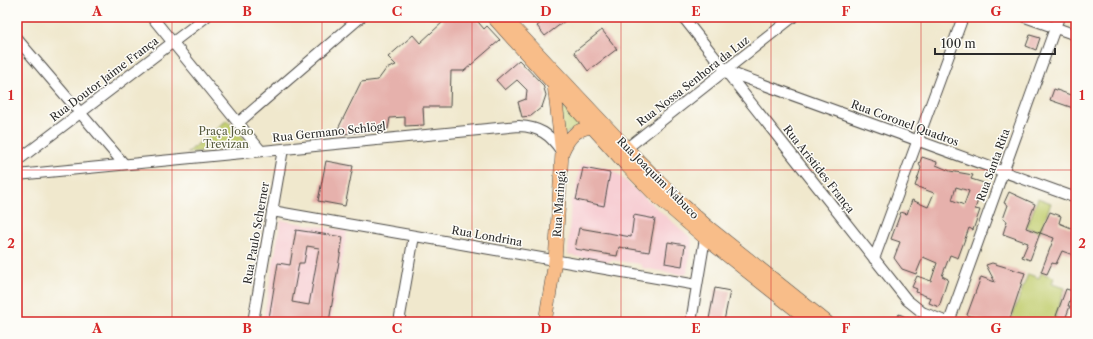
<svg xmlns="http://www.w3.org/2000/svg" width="1093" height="339" font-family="'Libre Caslon Text',serif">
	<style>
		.built { fill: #f7cfd4 }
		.green { fill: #c1cd6e; stroke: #767c4c }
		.building { fill: #e6b1ac; fill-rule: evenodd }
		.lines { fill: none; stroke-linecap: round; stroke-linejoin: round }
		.minor-casing { stroke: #494743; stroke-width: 12 }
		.major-casing { stroke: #494743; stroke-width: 14 }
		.minor { stroke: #fff; stroke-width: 10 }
		.major { stroke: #f8bd89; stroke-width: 13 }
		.grid { fill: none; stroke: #d62828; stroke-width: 1; stroke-opacity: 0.55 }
		.labels { text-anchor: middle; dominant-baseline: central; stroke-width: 3; stroke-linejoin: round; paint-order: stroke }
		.street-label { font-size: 11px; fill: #2b2b2b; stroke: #fdfcf7 }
		.park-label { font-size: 11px; fill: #585c3f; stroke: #fdfcf7 }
		.neatline { fill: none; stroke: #d62828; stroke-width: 1.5 }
		.grid-label { font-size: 13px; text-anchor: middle; font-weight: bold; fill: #d62828 }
	</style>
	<rect width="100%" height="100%" fill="#fdfcf7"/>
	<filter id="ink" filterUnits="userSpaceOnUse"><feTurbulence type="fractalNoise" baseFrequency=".025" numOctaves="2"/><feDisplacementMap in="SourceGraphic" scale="8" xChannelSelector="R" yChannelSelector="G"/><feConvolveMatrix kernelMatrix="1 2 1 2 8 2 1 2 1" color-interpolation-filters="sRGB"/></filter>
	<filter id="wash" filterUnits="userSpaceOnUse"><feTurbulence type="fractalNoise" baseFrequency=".012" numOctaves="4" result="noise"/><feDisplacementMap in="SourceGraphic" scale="16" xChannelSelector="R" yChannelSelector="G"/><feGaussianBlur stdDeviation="0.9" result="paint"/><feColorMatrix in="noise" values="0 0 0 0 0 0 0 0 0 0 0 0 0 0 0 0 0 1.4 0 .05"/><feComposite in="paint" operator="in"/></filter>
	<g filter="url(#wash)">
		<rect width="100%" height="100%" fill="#f0e8cd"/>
		<path class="built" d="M583 163 612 169 691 238 692 243 687 273 683 275 643 268 640 264 611 260 608 262 568 255 571 199H574L580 165Z
			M281 220 347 231 331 322H263Z"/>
		<path class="green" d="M560 103 581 126 563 135Z
			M227 120 250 146 187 153Z
			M1038 198 1051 203 1040 232 1027 227Z
			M1041 273 1054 277 1052 284 1065 288 1055 316 1057 317 1055 322H1010L1028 274 1039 278Z"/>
		<g id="blocks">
			<path class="building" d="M440 17H474L484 29 487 26 500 40 464 71H451L450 107H423L424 125 405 126V117L390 118 388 129 335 135 361 82 378 80 386 69 396 65 388 57 413 35 420 43 444 21Z
				M549 17H570L545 36 537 26Z
				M602 30 617 49 588 71 574 52Z
				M1030 35 1040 38 1036 50 1026 46Z
				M519 60 543 85 546 95 542 107 531 116 522 117 518 102 526 99 527 90 517 80 505 90 496 80Z
				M1054 89 1076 97V109L1050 100Z
				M922 157 937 162 936 165 950 171 973 175 971 179 984 183 975 209 980 210 973 230 969 228 958 258 950 255 942 276 948 279 939 307 929 303 931 298 916 292 917 289 912 287 917 276 931 281 937 263 923 257 916 274 902 269 894 258 900 242 891 239 901 212 907 214 912 200 928 207 934 193 915 186 921 168 919 164ZM956 187 969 191 964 205 952 200Z
				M326 161 353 166 345 206 318 201Z
				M583 168 610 173 604 206 576 200Z
				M1009 192 1035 204 1026 228 1040 233 1030 260 1022 257 1028 243 1003 234 1007 221 1003 219 1008 205 1004 203Z
				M1050 212 1061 216 1059 223 1076 230V256L1062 251 1056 264 1052 263 1047 274 1041 272 1054 238 1040 233Z
				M634 215 655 219 649 252 619 247 617 256 575 249 579 228 631 237Z
				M296 230 343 237 329 322H292L269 318 278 263 290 265ZM307 246 319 248 309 305 292 302 299 263H304Z
				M668 242 685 245 682 266 665 263Z
				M992 263 1025 273 1009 322H989L967 315 981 277 995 282 986 265Z
				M715 288 730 291 724 321 709 319Z
				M1066 289 1073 291 1068 306H1070L1064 322H1056L1058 317 1056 316Z
				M899 314 917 322H895Z"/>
		</g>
	</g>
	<g filter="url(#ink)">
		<use href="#blocks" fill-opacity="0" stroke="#494743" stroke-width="1"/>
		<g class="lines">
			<g class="minor-casing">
				<path id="minor" d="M152 17 261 151
					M683 17 907 300 922 312 947 322
					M1025 17 1076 35
					M17 39 124 164
					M726 71 1076 198
					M238 123 361 17
					M627 148 793 17
					M17 161 206 17
					M17 175 519 126C539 127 550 134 561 151
					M272 211 697 285
					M874 259 963 17
					M253 322 283 149
					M399 322 414 236
					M691 322 705 238
					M949 322 1059 17"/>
			</g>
			<g class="major-casing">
				<path id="major" d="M493 17 627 166 655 195 705 238 811 322
					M504 17 636 158 680 202 707 226 827 322
					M562 153C569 136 578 126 598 127
					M545 322 555 261 562 153 554 85"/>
			</g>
			<use href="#minor" class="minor"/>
			<use href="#major" class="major"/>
		</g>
	</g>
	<path class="grid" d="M172 17V322M322 17V322M472 17V322M621 17V322M771 17V322M921 17V322M17 170H1076"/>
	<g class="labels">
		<g class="street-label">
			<text transform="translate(104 79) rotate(-37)">Rua Doutor Jaime França</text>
			<text transform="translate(693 81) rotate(-38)">Rua Nossa Senhora da Luz</text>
			<text transform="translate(905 123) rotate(20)">Rua Coronel Quadros</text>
			<text transform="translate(329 132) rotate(-6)">Rua Germano Schlögl</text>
			<text transform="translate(993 165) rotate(-70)">Rua Santa Rita</text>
			<text transform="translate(819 169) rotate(52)">Rua Aristides França</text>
			<text transform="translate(658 178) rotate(45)">Rua Joaquim Nabuco</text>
			<text transform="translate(559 204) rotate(-86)">Rua Maringá</text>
			<text transform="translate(256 233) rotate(-80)">Rua Paulo Scherner</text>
			<text transform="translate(487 236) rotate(10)">Rua Londrina</text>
		</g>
		<g class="park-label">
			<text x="226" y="131">Praça João<tspan x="226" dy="13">Trevizan</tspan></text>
		</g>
	</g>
	<rect width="1093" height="339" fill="none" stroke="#fdfcf7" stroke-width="44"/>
	<path d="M935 48v6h120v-6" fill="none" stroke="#2b2b2b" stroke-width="2"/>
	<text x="941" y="48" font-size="12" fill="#2b2b2b" stroke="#fdfcf7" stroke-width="3" paint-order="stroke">100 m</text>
	<rect x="22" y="22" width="1049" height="295" class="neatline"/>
	<g class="grid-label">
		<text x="97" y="16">A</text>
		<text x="247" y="16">B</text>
		<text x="397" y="16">C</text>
		<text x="546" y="16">D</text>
		<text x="696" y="16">E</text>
		<text x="846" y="16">F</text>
		<text x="996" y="16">G</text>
		<text x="11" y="100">1</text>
		<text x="1082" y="100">1</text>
		<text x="11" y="248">2</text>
		<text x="1082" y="248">2</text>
		<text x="97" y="333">A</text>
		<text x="247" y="333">B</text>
		<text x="397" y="333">C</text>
		<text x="546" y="333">D</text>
		<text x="696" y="333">E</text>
		<text x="846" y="333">F</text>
		<text x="996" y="333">G</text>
	</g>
</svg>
